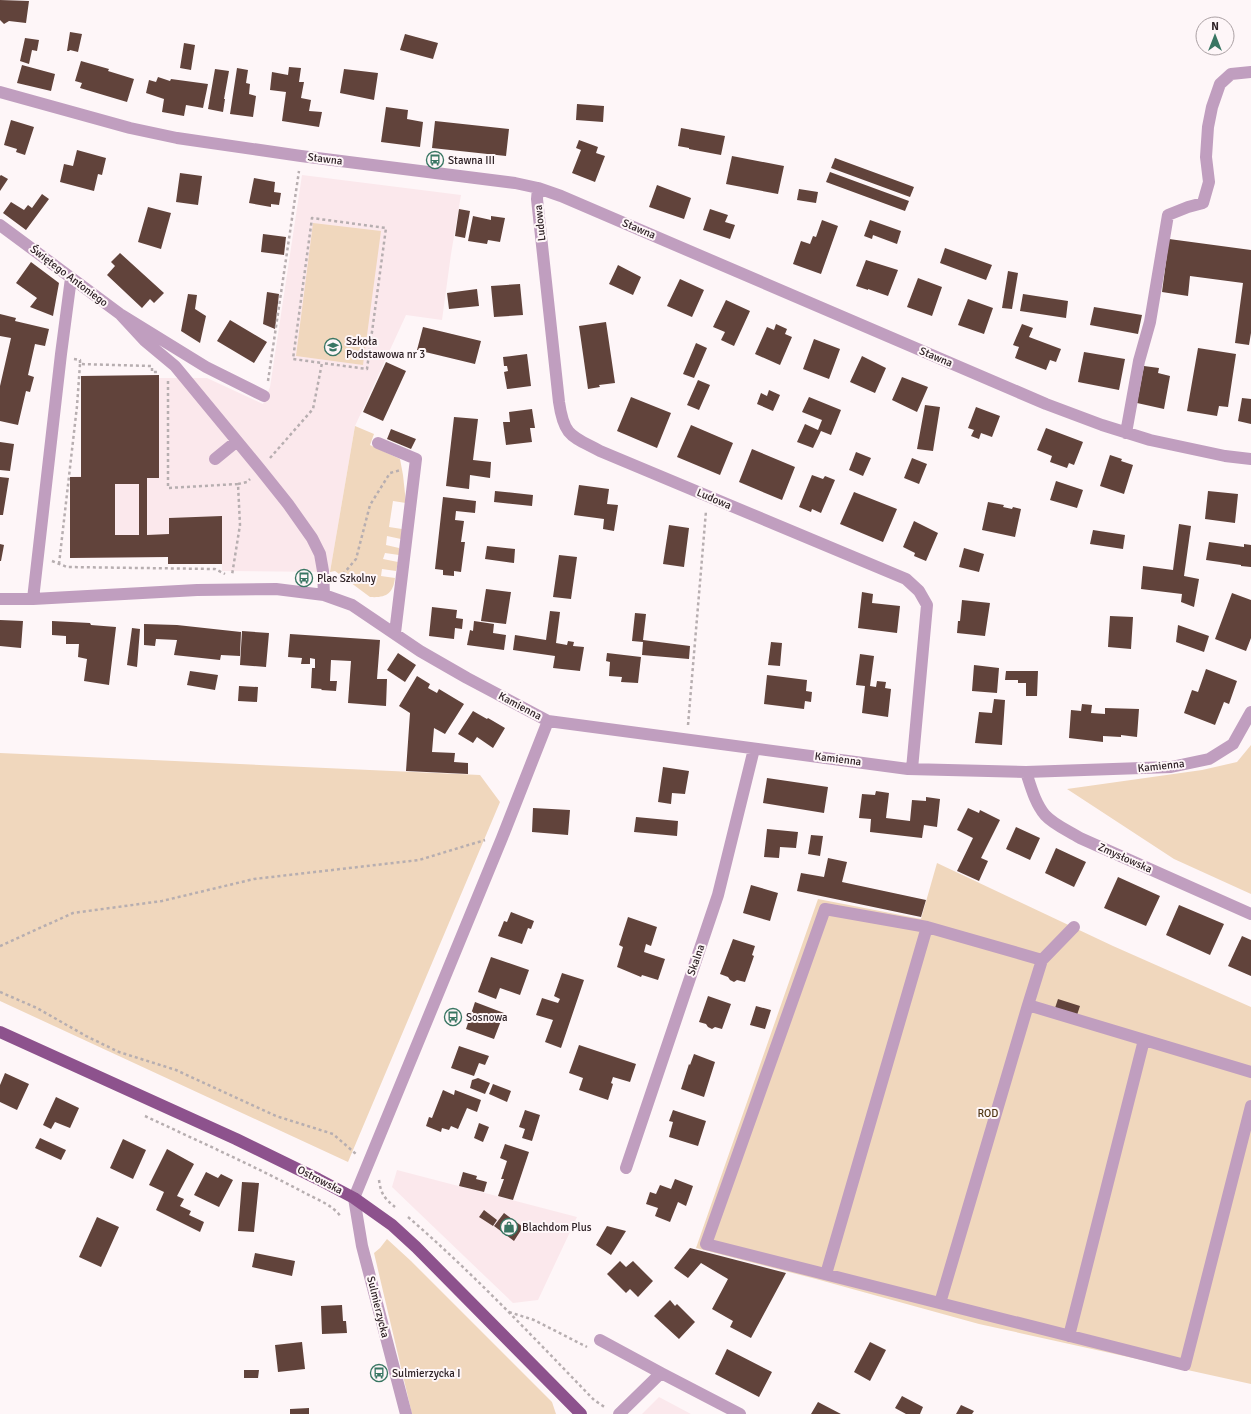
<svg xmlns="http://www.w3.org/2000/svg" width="1251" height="1414" font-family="Signika,sans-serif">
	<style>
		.built { fill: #fbe8ec }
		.green { fill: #f0d7bd }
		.building { fill: #61433b; fill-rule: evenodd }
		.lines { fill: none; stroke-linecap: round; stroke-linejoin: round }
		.path { stroke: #b7aeb0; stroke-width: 2.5; stroke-dasharray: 3 3; stroke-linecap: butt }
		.minor { stroke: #c09ebf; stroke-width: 12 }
		.major { stroke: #8d528d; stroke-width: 12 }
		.labels { text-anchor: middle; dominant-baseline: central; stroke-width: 4; stroke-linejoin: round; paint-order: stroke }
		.street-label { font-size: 11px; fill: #2f2226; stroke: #fef6f8 }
		.poi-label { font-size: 11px; fill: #2f2226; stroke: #fef6f8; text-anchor: start }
		.park-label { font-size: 11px; fill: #503513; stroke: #fef6f8 }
	</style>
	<rect width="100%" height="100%" fill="#fef6f8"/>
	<path class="built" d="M302 175 461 195 451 254 442 320 406 315 355 426 330 572 222 571V564H168V557L70 558V477L81 476V376L159 375V378H207L263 404 270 387Z
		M397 1170 577 1217 538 1300 513 1303 392 1187Z
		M659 1397 691 1414H642Z"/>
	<path class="green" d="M313 223 381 231 363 365 296 356Z
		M355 426 374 434 370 445 400 459 403 475 406 503 393 501 389 527 402 529 401 539 387 536 386 545 399 548V555L385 553 383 559 398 562 396 571 382 569 381 576 395 578C393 594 386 598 370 597L335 571 330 572Z
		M1251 745V894L1174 859 1067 789 1202 770 1237 762Z
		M0 753 480 775 500 802 348 1162 0 1001Z
		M937 863 1113 946 1251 1007V1384L979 1324 816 1279 696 1248 818 899 921 919Z
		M387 1239 411 1261 552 1402 556 1414H412L374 1253 380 1248Z"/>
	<path class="building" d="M0 0 29 1 26 23 9 21 4 24 0 20Z
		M70 32 82 34 78 52 70 50 69 51H67Z
		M405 34 438 43 433 59 400 50Z
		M25 38 39 40 37 51 32 50 29 64 20 61Z
		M184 43 195 45 191 70 180 68Z
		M81 61 109 69 108 71 134 79 127 102 80 88 82 83 75 81Z
		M22 65 55 74 51 91 17 83Z
		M289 67 301 68 299 82H304L301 98 311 100 309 111 322 112 319 127 282 121 286 92 270 90 272 72 288 75Z
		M237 68 248 70 246 83 250 84 249 94 256 96 253 117 230 114Z
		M215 69 229 71 224 99H225L223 112 208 109Z
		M344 69 378 73 374 100 340 93Z
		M158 77 170 81 171 79 208 84 203 108 186 105 184 116 162 112 164 99 146 93 149 80 156 82Z
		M577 104 604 106 603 122 576 120Z
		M386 107 408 110 407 119 423 122 420 147 381 142Z
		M11 120 34 127 25 155 16 152 17 149 4 145Z
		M435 121 509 129 506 156 432 148Z
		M681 128 725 136 721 155 689 149V148L678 146Z
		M579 140 598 147 596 153 605 156 595 182 572 173 581 150 576 148Z
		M77 150 106 158 102 175 98 174 94 191 60 182 64 164 73 166Z
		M732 156 784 166 778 194 726 184Z
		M835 158 914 187 910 197 831 168Z
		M830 172 909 201 905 211 826 182Z
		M180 173 202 176 198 205 176 202Z
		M1 175 8 179 0 191V176Z
		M254 178 275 182 274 192 281 193 279 205 271 204V207L249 203Z
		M657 185 691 198 684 219 649 207Z
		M799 189 818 192 816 203 797 200Z
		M42 194 49 199 26 230 3 213 11 202 24 210 28 205 32 208Z
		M148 207 171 213 161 249 138 242Z
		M459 209 470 211 465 238 455 236Z
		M710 209 728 215 725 222 735 225 730 239 703 230Z
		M473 216 491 220V216L505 218 500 242 488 240 487 244 468 241Z
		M822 220 838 226 821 274 793 264 801 241 810 244 813 236 816 237Z
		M870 220 901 231 897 244 873 235 872 239 864 236Z
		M263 234 286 237 284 255 261 252Z
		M1169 239 1251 250V333L1249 345 1235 343 1243 283 1190 276 1188 296 1162 292Z
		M945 248 992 265 986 280 940 263Z
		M120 253 164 293 154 303 150 299 142 308 107 275 115 266 111 262Z
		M866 260 898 270 888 296 868 289V290L856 286Z
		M31 262 59 283 53 316 30 307 37 298 16 283Z
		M618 265 641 277 633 295 609 284Z
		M1008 271 1018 273 1012 309 1002 308Z
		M918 278 942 287 932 316 907 307Z
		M680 279 704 290 692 317 667 306Z
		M520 284 523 315 494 317 491 286Z
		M477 289 479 306 449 309 447 293Z
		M267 292 279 294 275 329 263 324Z
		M188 294 197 295 195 309 206 316 200 343 181 331Z
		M1023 294 1068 301 1066 318 1020 311Z
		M968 299 993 308 984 334 958 325Z
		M726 300 750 311 734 346 721 340 725 332 713 327Z
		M1094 307 1142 315 1138 334 1090 325Z
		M0 314 16 318 15 321 49 329 45 346 35 344 28 375 34 377 30 392 26 391 18 425 0 421V386L11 338 0 336Z
		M230 320 267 342 254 363 217 341Z
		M606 322 615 383 599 385 600 387 588 389 579 326Z
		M776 324 787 329 785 334 792 337 780 365 755 354 767 327 774 330Z
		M1022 324 1033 328 1029 337 1061 349 1056 362 1050 360 1046 370 1015 358 1019 347 1013 345Z
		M423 327 481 341 475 364 417 350Z
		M814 339 840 349 829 379 803 369Z
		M696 343 707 348 694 378 683 374Z
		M1198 348 1236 354 1228 407 1219 406 1217 416 1187 411Z
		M1084 352 1125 359 1119 390 1078 382Z
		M527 354 531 386 507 389 504 372 508 371 507 366H504L503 357Z
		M862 356 886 368 875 393 850 382Z
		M386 362 406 371 383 421 363 412Z
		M1144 366 1159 368 1158 373 1170 376 1164 409 1137 403Z
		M159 375V478H147V535L169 534V518L222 516V564H168V557L70 558V477H81V376ZM115 484H139V535H115Z
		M902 377 928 387 917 412 892 400Z
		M698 380 710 385 699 410 687 405Z
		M769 390 780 395 773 411 757 404 761 393 767 396Z
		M631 397 671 413 657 448 617 431Z
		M809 397 841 410 831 435 821 431 813 448 797 442 805 424 818 430 822 420 802 412Z
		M1242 398 1251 399V424L1238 421Z
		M925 405 940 407 933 451 917 449Z
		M976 407 1000 416 992 437 981 433 979 439 971 436 974 430 968 428Z
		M532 409 535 428H530L532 442 506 445 503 422H510L509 412Z
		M454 417 478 419 473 460 491 462 490 478 470 475 469 489 446 486Z
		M691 425 733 443 720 475 677 457Z
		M1046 428 1083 442 1074 465 1069 463 1067 468 1050 462 1052 456 1037 450Z
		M391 429 416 439 411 449 387 439Z
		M0 442 14 444 10 471 0 470Z
		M752 449 795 467 782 500 739 482Z
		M856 452 871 458 863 476 849 470Z
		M1110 455 1122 459 1121 461 1133 465 1124 494 1100 486Z
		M912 458 927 464 919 484 904 478Z
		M812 475 823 479 825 476 835 480 821 513 812 509 811 512 799 507Z
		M0 477 9 478 3 515H0Z
		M1056 481 1083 490 1077 508 1050 500Z
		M579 485 609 489 607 504 618 505 614 531 603 529 604 519 574 515Z
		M495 491 533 495 532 506 494 502Z
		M1208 491 1238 494 1235 523 1205 519Z
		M854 492 897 509 883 542 840 524Z
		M443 497 476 501 475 513 456 511 455 520 464 521 461 542H465L461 572 454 571V576L443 575V570L435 569Z
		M988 502 1004 505 1003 507 1012 509 1013 507 1021 509 1015 537 982 530Z
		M914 521 938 533 926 561 914 556 915 553 903 547Z
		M1179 524 1191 526 1184 576 1199 579 1194 607 1181 602 1182 594 1141 589 1143 566 1173 570Z
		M669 525 689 528 684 567 663 564Z
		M1093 530 1125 535 1123 549 1090 544Z
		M1209 542 1244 547V544L1251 545V567L1241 566V565L1206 560Z
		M0 544 4 545 1 561H0Z
		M487 546 515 549 514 563 485 559Z
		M964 548 984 554 979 572 959 567Z
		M559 555 577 557 571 599 553 597Z
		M486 589 511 592 506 624 481 621Z
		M862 592 873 594 872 603 900 606 897 633 858 628Z
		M1232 593 1251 600V638L1246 651 1215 639Z
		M962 600 990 603 985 636 957 633 958 621H960Z
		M432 607 457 610 456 618 463 619 462 629 455 628 454 639 429 636Z
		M550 611 560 612 556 643 567 645 568 641 574 642 573 646 584 647 580 671 553 668 555 656 513 650 515 635 546 640Z
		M635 613 646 614 643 640 690 646 689 659 642 655 643 642 632 641Z
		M1110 616 1133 617 1131 649 1108 647Z
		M0 620 23 621 21 648 0 646Z
		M52 621 90 623 91 625 116 627 109 685 84 681 87 659 78 657 79 644H66V636L52 635Z
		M474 621 494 624 493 633 506 635 504 650 467 645 470 630 473 631Z
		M144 624 177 625 241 632 240 656 221 655 220 660 174 655 177 640 156 639 155 646 144 645Z
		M1178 625 1209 636 1204 652 1176 642Z
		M132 628 140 629 137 667 127 665Z
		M242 631 269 633 266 667 240 665Z
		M290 634 380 640 377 679H387L386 706 348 703 351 661 331 660 330 681H337L336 691 321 690 322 689 311 688 312 668H315V659L310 658V664H301L302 658 288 657Z
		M771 642 782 643 780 666 768 665Z
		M398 653 416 665 405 682 387 670Z
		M607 653 641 657 638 683 621 682 622 677 609 676 610 662 606 661Z
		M860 654 874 656 870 686 876 687 877 681 886 682 885 688 891 689 888 717 862 713 865 686 856 685Z
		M974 665 999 668 997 693 972 691Z
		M1206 669 1237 681 1229 704 1224 702 1215 725 1184 713 1192 690 1198 692Z
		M190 671 218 675 215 690 187 685Z
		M1006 671H1038L1037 696H1026V683H1018V680H1005Z
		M767 675 807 680 806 691 812 692 811 702 805 701 804 709 764 704Z
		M417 676 430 684 428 688 437 693 439 689 464 704 445 734 434 728 432 752 455 753 454 762 468 763V774L406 771 410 713 399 706Z
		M239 686 258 687 257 702 238 701Z
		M994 699 1005 700 1002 745 975 743 979 712 992 713Z
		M1082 704 1092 705 1091 713 1105 714V708L1139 709 1137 737 1121 735V737L1103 736V742L1069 738 1071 710 1081 711Z
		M473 711 487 719 488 718 505 728 493 748 477 737 473 743 458 734Z
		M663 767 689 771 685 794 672 793 671 804 658 802Z
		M767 778 828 787 824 813 763 803Z
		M876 791 889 793 886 818 910 821 912 800 926 801V797L940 799 937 827 924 825 922 838 870 832 871 819 859 818 862 794 875 795Z
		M533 808 570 810 568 835 532 832Z
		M968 808 979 813 980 810 1000 820 981 858 988 861 979 881 957 871 973 838 957 830Z
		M636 817 678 821 677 836 634 832Z
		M1016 827 1040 838 1030 860 1006 849Z
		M767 829 798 832 796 848 780 847 779 858 764 857Z
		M811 835 823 836 820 856 808 854Z
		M1056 848 1086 862 1074 887 1045 873Z
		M828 858 847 862 842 882 926 900 921 917 797 891 801 873 824 877Z
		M1118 877 1160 896 1146 926 1104 908Z
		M751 885 778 893 770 921 743 913Z
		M1179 905 1224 924 1210 955 1166 935Z
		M511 912 534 921 531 929 528 928 522 944 498 936 504 921 507 922Z
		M628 917 657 927 651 946 646 944 644 952 665 959 658 980 642 975 641 977 617 967 623 947 619 945Z
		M1242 936 1251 940V976L1228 966Z
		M733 939 755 946 752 955 754 956 745 982 737 980 734 982 730 980 728 977 720 974Z
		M491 957 529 970 520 995 500 988 496 999 478 992Z
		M562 973 584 980 561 1048 545 1042 553 1020 536 1015 542 998 558 1003 560 999 554 996Z
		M708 996 731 1004 722 1029 715 1027 712 1029 708 1027 706 1024 699 1022Z
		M1058 999 1080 1006 1077 1015 1055 1008Z
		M475 1002 504 1013 494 1039 466 1029Z
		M756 1006 771 1010 765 1029 750 1025Z
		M579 1045 636 1064 630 1082 613 1077 611 1083 613 1084 608 1100 579 1090 583 1078 569 1073Z
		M459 1046 489 1056 485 1065 479 1063 474 1076 451 1068Z
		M694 1054 715 1062 704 1097 681 1089 689 1064 690 1065Z
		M5 1073 29 1084 17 1110 0 1102V1085Z
		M478 1078 490 1083 485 1094 470 1088 472 1080Z
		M493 1084 511 1091 507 1102 489 1094Z
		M443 1090 454 1095 455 1090 481 1100 477 1112 467 1108 458 1129 451 1126 449 1130 442 1128 441 1132 426 1126 429 1117 432 1118Z
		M56 1097 79 1108 70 1128 55 1122 51 1129 43 1125Z
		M525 1110 540 1115 532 1141 522 1138 525 1129 519 1127Z
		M673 1110 706 1121 698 1146 669 1137 673 1122 669 1121Z
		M479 1123 489 1127 483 1142 474 1138Z
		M40 1138 66 1150 61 1160 35 1148Z
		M123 1139 146 1150 133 1179 110 1168Z
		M505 1144 529 1152 513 1200 498 1196 504 1179H501L507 1161 500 1158Z
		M167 1149 194 1164 177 1196 184 1199 180 1206 191 1211 189 1215 204 1222 200 1232 156 1210 164 1192 149 1185Z
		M206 1172 218 1178 221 1174 233 1180 219 1207 194 1195Z
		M463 1172 477 1176 476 1179 487 1182 484 1192 459 1186Z
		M675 1179 693 1186 686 1206 678 1202 670 1222 655 1216 658 1208 646 1204 650 1192 656 1194 660 1185 671 1189Z
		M242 1182 259 1183 254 1232 238 1231Z
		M484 1210 497 1220 493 1226 479 1217Z
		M504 1213 523 1227 514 1241 494 1226Z
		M97 1217 119 1227 101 1267 79 1257Z
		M607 1226 626 1231 611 1255 596 1245Z
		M690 1248 786 1273 751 1338 730 1327 733 1321 712 1309 728 1279 701 1263 688 1278 674 1268Z
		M255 1253 295 1261 292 1276 252 1267Z
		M620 1261 626 1267 633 1261 653 1281 638 1297 630 1289 626 1293 607 1274Z
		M670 1300 675 1306 677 1304 695 1322 679 1339 654 1316Z
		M342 1305 343 1321H346L347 1333 322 1334 321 1306Z
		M302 1342 305 1369 278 1372 275 1345Z
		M870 1342 886 1350 870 1381 854 1372Z
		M727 1349 772 1372 759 1397 715 1374Z
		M244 1370H259L258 1378H244Z
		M902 1396 923 1407 920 1414H906L895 1408Z
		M818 1402 841 1414H811Z
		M961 1405 974 1411 972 1414H956Z
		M309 1408V1414H290V1409Z"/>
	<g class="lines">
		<path class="path" d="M74 359 80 360V364L152 366V372H159
			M168 381V488L238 484 240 525 232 575
			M268 381 299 171
			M270 458 313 409 322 363 293 359 312 218 386 228 367 369 322 363
			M238 484 247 482 250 479
			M52 561 67 567 215 569 225 574
			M59 564 77 406 80 364
			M296 575H309
			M339 579 356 559 370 505 390 473 401 470
			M688 725 706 511
			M0 946 73 913 162 901 254 879 419 860 485 840
			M0 992 37 1008 86 1036 119 1052 176 1070 276 1116 333 1134 356 1154
			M145 1116C198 1141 252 1165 303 1192 316 1199 333 1205 341 1217
			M379 1180C381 1194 384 1198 395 1207
			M408 1217C474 1274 534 1338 594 1400L606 1408
			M509 1312 534 1320 587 1347"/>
		<path class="minor" d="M0 92 130 128 177 138 301 156 515 183 538 188 561 196 1046 404 1102 425 1150 440 1225 456 1251 459
			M538 188 537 199 559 402C564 437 572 436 600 451L906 579 919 591 927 605 912 769
			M0 225 120 314 206 367 264 396
			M71 278 61 354 33 599 197 590 276 589 324 595 352 605 420 651 467 678 548 721 908 769 1026 772 1171 767 1209 759 1233 744 1251 712
			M120 314 145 341 175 366 260 469 288 504 312 538 320 554 323 571 324 595
			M1126 433 1139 361 1150 322 1168 215 1188 207 1203 203 1209 182 1206 157 1208 127 1212 107 1220 84 1231 74 1251 72
			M378 443 416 459 395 633
			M215 459 237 441
			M0 599H33
			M1026 772C1031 787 1035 803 1045 815 1054 825 1069 831 1080 838L1251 914
			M1074 927 1042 960 1028 1005 1251 1072
			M1042 960 927 927 825 909 706 1244 1185 1365 1251 1106
			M626 1168 718 895 754 749
			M826 1274 927 927
			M940 1303 1028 1005
			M1069 1336 1144 1040
			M600 1340 661 1373
			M406 1414 362 1246 354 1198 502 838 548 721
			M619 1414 661 1373 740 1414"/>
		<path class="major" d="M0 1032 236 1139 318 1179 354 1198 392 1225 416 1247 581 1414"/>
	</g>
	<defs>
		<g id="bus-ring" transform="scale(0.9)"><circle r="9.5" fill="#fef6f8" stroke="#397663" stroke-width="1.5"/><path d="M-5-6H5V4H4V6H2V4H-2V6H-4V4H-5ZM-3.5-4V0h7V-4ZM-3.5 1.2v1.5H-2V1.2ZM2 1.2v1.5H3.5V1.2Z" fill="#397663"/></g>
		<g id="school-ring" transform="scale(0.9)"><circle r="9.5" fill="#fef6f8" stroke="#397663" stroke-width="1.5"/><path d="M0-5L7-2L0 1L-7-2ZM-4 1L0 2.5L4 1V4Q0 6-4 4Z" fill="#397663"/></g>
		<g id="shop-ring" transform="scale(0.9)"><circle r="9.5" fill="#fef6f8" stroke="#397663" stroke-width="1.5"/><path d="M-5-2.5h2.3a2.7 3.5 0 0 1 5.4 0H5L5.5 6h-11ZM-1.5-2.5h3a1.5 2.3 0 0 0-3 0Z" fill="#397663"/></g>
	</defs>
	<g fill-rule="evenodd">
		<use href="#bus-ring" x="435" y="160"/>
		<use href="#school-ring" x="333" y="347"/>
		<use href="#bus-ring" x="304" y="578"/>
		<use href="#bus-ring" x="453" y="1017"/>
		<use href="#shop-ring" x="509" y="1227"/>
		<use href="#bus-ring" x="379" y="1373"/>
	</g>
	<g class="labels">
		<g class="street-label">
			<text transform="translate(325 159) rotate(7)">Stawna</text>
			<text transform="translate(540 223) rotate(-96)">Ludowa</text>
			<text transform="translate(639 229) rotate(23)">Stawna</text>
			<text transform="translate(69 276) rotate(37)">Świętego Antoniego</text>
			<text transform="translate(936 357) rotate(23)">Stawna</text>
			<text transform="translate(714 499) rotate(23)">Ludowa</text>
			<text transform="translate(520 706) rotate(28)">Kamienna</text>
			<text transform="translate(838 759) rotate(7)">Kamienna</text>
			<text transform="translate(1161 766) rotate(-6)">Kamienna</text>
			<text transform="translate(1125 858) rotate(24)">Zmysłowska</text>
			<text transform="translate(696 960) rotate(-71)">Skalna</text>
			<text transform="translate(320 1180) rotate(27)">Ostrowska</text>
			<text transform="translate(378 1307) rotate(76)">Sulmierzycka</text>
		</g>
		<g class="poi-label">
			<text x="448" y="160">Stawna III</text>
			<text x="346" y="341">Szkoła<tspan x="346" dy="13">Podstawowa nr 3</tspan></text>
			<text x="317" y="578">Plac Szkolny</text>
			<text x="466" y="1017">Sosnowa</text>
			<text x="522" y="1227">Blachdom Plus</text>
			<text x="392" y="1373">Sulmierzycka I</text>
		</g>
		<g class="park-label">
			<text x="988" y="1113">ROD</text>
		</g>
	</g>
	<g transform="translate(1215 36)"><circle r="19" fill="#fef6f8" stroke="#aba1a4"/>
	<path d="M0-3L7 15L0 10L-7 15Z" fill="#397663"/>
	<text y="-6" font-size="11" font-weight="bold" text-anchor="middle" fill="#2f2226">N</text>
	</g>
</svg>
